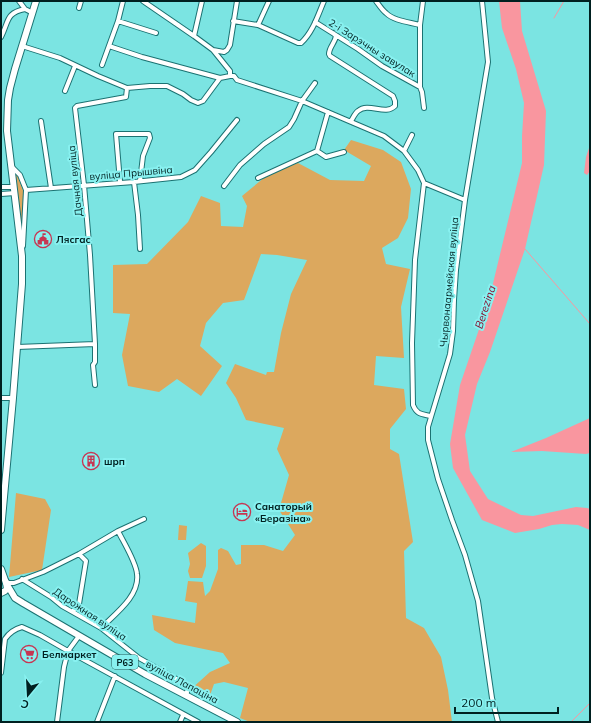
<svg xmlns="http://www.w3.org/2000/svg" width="591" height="723" font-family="Mulish,sans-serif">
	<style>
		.green { fill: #dca85e }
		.water { fill: #f9969f }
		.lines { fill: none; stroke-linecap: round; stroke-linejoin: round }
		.stream { stroke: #f9969f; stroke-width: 1 }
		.street-casing { stroke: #1b7272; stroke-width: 6 }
		.secondary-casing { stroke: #1b7272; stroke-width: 8 }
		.primary-casing { stroke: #1b7272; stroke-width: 8 }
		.street { stroke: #fff; stroke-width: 4 }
		.secondary { stroke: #fff; stroke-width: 6 }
		.primary { stroke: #fff; stroke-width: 6 }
		.labels { text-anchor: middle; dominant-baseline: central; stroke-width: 4; stroke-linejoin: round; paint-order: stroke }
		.shield { fill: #88f1f0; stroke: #295f5e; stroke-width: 1 }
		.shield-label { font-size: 9px; font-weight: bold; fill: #002020 }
		.street-label { font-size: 10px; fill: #002020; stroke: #88f1f0 }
		.poi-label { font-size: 10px; font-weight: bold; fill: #002020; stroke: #88f1f0; text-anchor: start }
		.water-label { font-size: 11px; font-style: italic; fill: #860f2e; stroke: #88f1f0 }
	</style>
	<rect width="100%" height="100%" fill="#7be4e2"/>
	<path class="green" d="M351 140 383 150 401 162 411 189 408 218 398 238 382 248 386 264 410 269 401 307 404 358 376 356 374 385 404 389 406 409 390 429V449L399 454 413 542 404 551 406 618 424 628 441 657 448 690 452 722H250L240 718 248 688 224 682 214 684 209 698 190 690 210 672 230 663 223 653 175 643 154 630 152 615 195 623 197 603 185 601 188 581 203 582 205 596 210 591 218 569V550L221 548 228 551 236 565 241 564V545H264L283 551 295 535 279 510 289 475 277 449 284 428 246 420 236 398 226 383 235 364 266 375 267 372H274L281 333 291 294 307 260 277 255 261 254 244 300 223 303 206 323 200 346 222 366 201 396 177 379 159 392 128 386 122 355 130 314 113 313V265L147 264 188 222 201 196 220 203 221 226 243 227 247 206 242 196 271 172 298 163 330 180 364 181 371 166 344 150Z
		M16 172 24 193 23 196 22 224 21 223 15 174Z
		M16 493 45 499 51 510 42 570 9 577Z
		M179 525 187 526 186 540H178Z
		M201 543 206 546V566L202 578H190L188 571 190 564 188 553Z"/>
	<path class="water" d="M499 1H520L522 31 546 111 544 165 525 249 490 352 477 384 465 435 470 471 488 499 521 515 533 516 576 507 587 508 590 509V530L578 525 562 524 552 525 539 529 515 533 482 520 453 468 450 444 460 385 489 300 522 163V136L524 103 516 69 502 28Z
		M590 145V171L587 175 584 173 586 157Z
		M590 418V453L586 454 542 451 511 452 546 438Z"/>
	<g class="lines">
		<path class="stream" d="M554 18 564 1
			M525 249 590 324
			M571 722 590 703"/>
		<g class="street-casing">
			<path id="street" d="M19 1 25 9 33 13
				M143 1 194 36 213 50 230 71V76
				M376 1C379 5 382 10 386 13 394 21 409 22 420 25
				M423 1 420 25V87L422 92 424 108
				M482 1 488 62 465 200 456 270 454 300 453 331 450 354 428 427V440L438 479 452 520 465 555 478 601 492 698 498 722
				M79 8 81 1
				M118 21 156 33
				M233 21 258 25 298 43H301C313 32 318 15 324 1
				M315 22 358 49 382 66 420 87
				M258 25 269 1
				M333 33 336 36C335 43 329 47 329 54L330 56 393 96 395 101V106C385 116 369 102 358 111 355 113 353 118 351 121
				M194 36 202 1
				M1 37C9 22 5 13 25 9
				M22 46 60 58 98 76 127 88 150 86H167L183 94 191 100 198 103 203 101 220 78
				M109 46 142 57 220 78 230 76H234L237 80 302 101 384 136 404 151 418 170 424 183 465 200
				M213 50 224 52 227 50 230 45 237 1
				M102 65 118 21 123 1
				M65 91 75 66
				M328 112 317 151 326 157 344 152
				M41 121 51 188
				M404 151 412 135
				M11 166 20 175 26 190 23 246
				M258 178 317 151
				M120 182 116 134H149L150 138 143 156 140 181
				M134 182 138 215 140 249
				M424 183 415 260 412 343 413 405C417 415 422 414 431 416
				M224 186 240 165 264 144 289 127 294 119 302 101 315 83
				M1 187H14
				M26 190 134 182 181 177 195 170 211 152 237 120
				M1 194 15 193
				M17 347 95 344
				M95 385 93 365 95 362V344L90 255 84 185 75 108 77 106 126 97 127 88
				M1 398H13
				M22 579 51 597 62 606 101 628 139 658 189 686 186 695
				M6 583H14L43 572 79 554 118 531 144 519
				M73 612 79 604 86 561 79 554
				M101 628C115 614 140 596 137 574 136 562 124 543 118 531
				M1 673 5 639C9 633 15 629 22 627L40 635 68 651 198 722
				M57 722 64 667 68 651 79 636
				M97 722 115 676
				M180 722 183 715"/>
		</g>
		<g class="secondary-casing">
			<path id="secondary" d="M1 593 5 591 7 589 6 582"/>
		</g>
		<g class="primary-casing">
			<path id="primary" d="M1 530 13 398 22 284V256L7 131 8 100 10 88 15 69 36 1
				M1 569 6 583 15 598 23 603 145 674 237 722"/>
		</g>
		<use href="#street" class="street"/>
		<use href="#secondary" class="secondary"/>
		<use href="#primary" class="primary"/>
	</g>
	<defs>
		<g id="civic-ring" transform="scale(0.9)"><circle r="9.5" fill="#88f1f0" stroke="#c63652" stroke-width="1.5"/><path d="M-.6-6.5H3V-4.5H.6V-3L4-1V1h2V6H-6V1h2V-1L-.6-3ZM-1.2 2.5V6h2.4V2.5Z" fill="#c63652"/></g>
		<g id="building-ring" transform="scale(0.9)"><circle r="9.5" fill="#88f1f0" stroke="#c63652" stroke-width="1.5"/><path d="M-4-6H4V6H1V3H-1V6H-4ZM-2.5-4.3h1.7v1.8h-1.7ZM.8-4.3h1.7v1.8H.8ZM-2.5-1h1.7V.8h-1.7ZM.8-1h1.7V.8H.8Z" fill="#c63652"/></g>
		<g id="hotel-ring" transform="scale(0.9)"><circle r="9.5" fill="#88f1f0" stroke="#c63652" stroke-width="1.5"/><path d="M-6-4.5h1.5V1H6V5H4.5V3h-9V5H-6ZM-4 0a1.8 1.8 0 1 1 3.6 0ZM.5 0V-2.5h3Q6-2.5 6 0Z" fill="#c63652"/></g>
		<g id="supermarket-ring" transform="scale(0.9)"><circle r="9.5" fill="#88f1f0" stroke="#c63652" stroke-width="1.5"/><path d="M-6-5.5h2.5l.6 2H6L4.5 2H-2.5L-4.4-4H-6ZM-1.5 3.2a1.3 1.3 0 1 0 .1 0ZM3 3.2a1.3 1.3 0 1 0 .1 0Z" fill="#c63652"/></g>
	</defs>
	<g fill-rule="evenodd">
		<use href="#civic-ring" x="43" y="239"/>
		<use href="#building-ring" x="91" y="461"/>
		<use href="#hotel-ring" x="242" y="512"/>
		<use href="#supermarket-ring" x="29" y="654"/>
	</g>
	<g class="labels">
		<rect class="shield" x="112" y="655" width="26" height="14" rx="3"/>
		<g class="shield-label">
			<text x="125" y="662">Р63</text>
		</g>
		<g class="street-label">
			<text transform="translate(372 48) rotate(32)">2-і Зарэчны завулак</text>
			<text transform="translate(131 173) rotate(-5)">вуліца Прышвіна</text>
			<text transform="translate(75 181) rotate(-96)">Дачная вуліца</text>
			<text transform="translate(449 282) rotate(-85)">Чырвонаармейская вуліца</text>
			<text transform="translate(90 614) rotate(34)">Дарожная вуліца</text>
			<text transform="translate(182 682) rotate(28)">вуліца Лапаціна</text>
		</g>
		<g class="poi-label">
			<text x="56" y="239">Лясгас</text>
			<text x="104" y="461">шрп</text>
			<text x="255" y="506">Санаторый<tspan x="255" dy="12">«Беразіна»</tspan></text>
			<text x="42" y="654">Белмаркет</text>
		</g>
		<g class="water-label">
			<text transform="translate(485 307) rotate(-72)">Berezina</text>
		</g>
	</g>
	<rect width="591" height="723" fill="none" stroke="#002020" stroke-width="4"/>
	<g transform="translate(28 695) rotate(198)" stroke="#88f1f0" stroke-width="3" paint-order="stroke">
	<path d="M0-3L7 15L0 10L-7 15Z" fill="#002020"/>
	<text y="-6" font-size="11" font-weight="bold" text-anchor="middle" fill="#002020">С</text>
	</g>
	<path d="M455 707v6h103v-6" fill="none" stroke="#002020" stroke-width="2"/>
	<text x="461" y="707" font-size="12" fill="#002020" stroke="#88f1f0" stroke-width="3" paint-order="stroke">200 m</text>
</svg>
